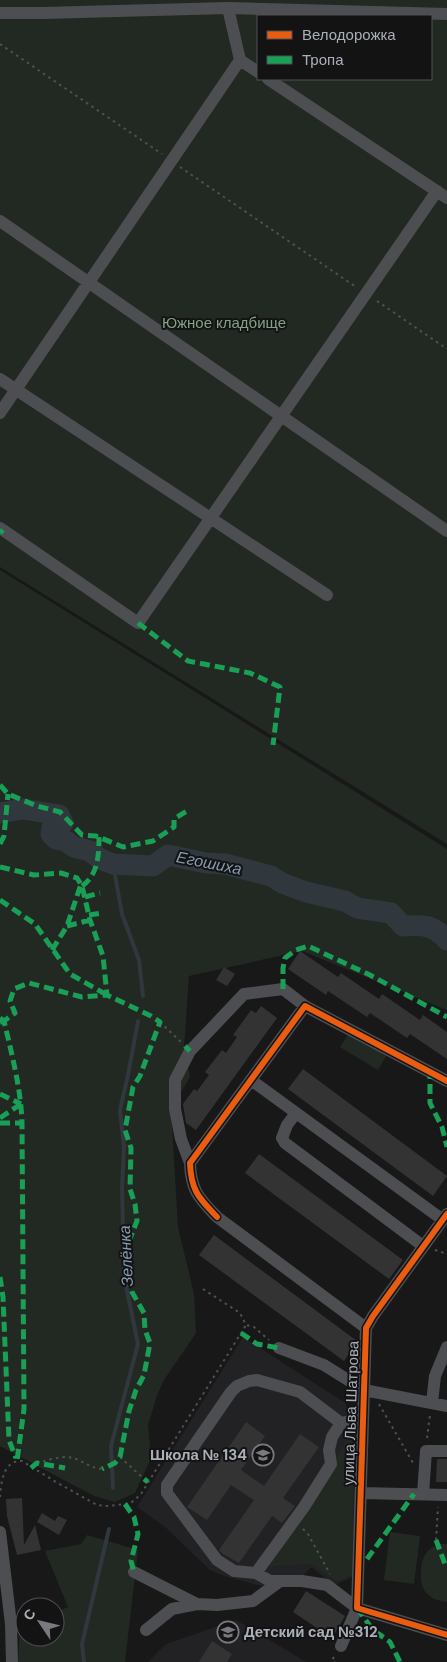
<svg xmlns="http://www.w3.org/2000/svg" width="447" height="1662" font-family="'DM Sans',sans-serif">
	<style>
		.built { fill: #222224 }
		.green { fill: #222923; fill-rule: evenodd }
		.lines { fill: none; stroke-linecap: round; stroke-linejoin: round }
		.stream { stroke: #30373d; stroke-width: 4 }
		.river { stroke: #30373d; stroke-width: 21 }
		.building { fill: #333334 }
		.path { stroke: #4e5052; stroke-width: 2; stroke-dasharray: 2.5 4; stroke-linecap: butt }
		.minor { stroke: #4d4e51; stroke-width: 12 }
		.quiet { stroke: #1a9f57; stroke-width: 5; stroke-dasharray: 10 5; stroke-linecap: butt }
		.cycleway-casing { stroke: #131314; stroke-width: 9 }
		.cycleway { stroke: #e95d12; stroke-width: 6 }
		.labels { text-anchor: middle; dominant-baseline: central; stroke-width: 4; stroke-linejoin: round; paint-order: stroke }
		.park-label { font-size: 15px; fill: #84a186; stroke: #131314 }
		.street-label { font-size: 15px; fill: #abafb8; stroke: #131314 }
		.poi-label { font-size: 15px; font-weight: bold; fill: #abafb8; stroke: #131314; text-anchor: end }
		.water-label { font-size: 16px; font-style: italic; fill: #869caf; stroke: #131314 }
	</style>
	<rect width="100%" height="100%" fill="#181819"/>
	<path class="built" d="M243 1337 345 1403 357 1433 354 1576 334 1585 311 1567 301 1578 279 1576 262 1586 224 1576 210 1570 164 1526 137 1507Z
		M236 1620 306 1662H148L166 1644Z"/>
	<path class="green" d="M0 0H447V844L0 567ZM258 16H431V79H258Z
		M0 570 447 849V1010L302 951 189 976 184 1047 190 1077 171 1109 178 1227 194 1294 196 1333 164 1380 157 1395 148 1425 151 1458 135 1493 115 1502 94 1496 0 1446Z
		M349 1033 388 1053 378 1070 340 1047Z
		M354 1430 352 1575 337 1581 311 1564 269 1566Z
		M390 1532 420 1536 414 1584 384 1580Z
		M87 1535 138 1550 125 1662H18L20 1629 25 1627V1637H55V1613L68 1607 45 1551 81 1544Z
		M440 1544H447V1602C426 1599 420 1590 421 1570 422 1556 427 1548 440 1544Z"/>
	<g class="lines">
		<path class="stream" d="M113 864 122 914 139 960 143 996
			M113 1488 111 1446 138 1344 124 1276 122 1187 124 1147 120 1110 128 1075 138 1021
			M84 1662 82 1644 109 1529"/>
		<path class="river" d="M0 813 23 809 59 815 63 823 52 828 51 834 56 839 66 841 74 847 90 851 100 859 113 864 153 866 168 855 206 863 225 864 271 876 282 883 306 892 345 901 357 908 391 913 403 926C422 925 433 924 447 940"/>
	</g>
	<path class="building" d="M300 951 338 977 341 973 379 999 382 994 420 1020 423 1015 447 1032V1059L410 1034 407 1038 370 1013 367 1017 328 991 326 995 288 969Z
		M224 967 235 974 227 986 216 980Z
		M261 1006 277 1018 196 1130 186 1123 183 1104 194 1089 197 1091 209 1075 205 1072 222 1050 226 1053 237 1037 233 1035 251 1010 256 1013Z
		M303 1069 447 1176 433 1196 288 1089Z
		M259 1154 403 1260 389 1279 245 1173Z
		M214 1235 357 1341 344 1361 199 1255Z
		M246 1422 265 1436 241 1470 264 1486 300 1434 319 1447 283 1498 295 1506 282 1523 272 1516 239 1563 223 1554 219 1550 254 1500 231 1485 207 1520 187 1507Z
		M437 1459H447V1482H436Z
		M22 1498 24 1545 35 1525 41 1550 17 1555 7 1516 6 1499Z
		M42 1513 55 1521 58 1516 67 1520 59 1535 37 1522Z
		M306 1591 345 1616 332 1638 293 1612Z
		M212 1641 232 1654 227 1662H199Z"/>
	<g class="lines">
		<path class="path" d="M0 44 162 154
			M180 167 356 287
			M377 301 447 349
			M160 1022 182 1043
			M435 1250 447 1254
			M203 1289 240 1313 246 1325 254 1327 269 1340
			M379 1404 413 1463
			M427 1438 430 1415
			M120 1457 144 1479
			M37 1463C49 1460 64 1454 76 1459 85 1463 92 1468 102 1469
			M0 1497C1 1483 3 1460 22 1461L56 1482 97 1505 108 1506 125 1504 132 1502 141 1494 246 1325
			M303 1529 308 1534 330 1574
			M436 1540 438 1507
			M334 1657 332 1660 335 1662"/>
		<path class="minor" d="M228 8 240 60 258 72
			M0 13H43L228 8 447 14
			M268 79 447 198
			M0 221 447 531
			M0 379 327 595
			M0 413 240 60
			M0 528 138 623 437 191
			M251 1080 443 1220
			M296 1113 287 1125 282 1138 285 1143 423 1246
			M190 1163 181 1139 175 1109V1080L190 1051 244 994 283 989 305 1006
			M366 1328 217 1217C199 1198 191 1191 190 1163L305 1006 447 1081
			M279 1348 324 1365 364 1390 447 1406
			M432 1403 435 1376 447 1347
			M363 1418 341 1423 300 1392 257 1380 249 1381 237 1386 231 1392 167 1485V1493L217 1560 234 1571 256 1573 270 1581H302L327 1585 357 1608 447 1635
			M361 1493 447 1495
			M423 1494 426 1451H447
			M0 1532 11 1624 12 1662
			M134 1572 197 1604 217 1605 253 1601 279 1582
			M256 1573 304 1507 331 1464 329 1450 332 1437 341 1423
			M146 1630 172 1609 197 1604
			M341 1646 357 1608 366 1328 373 1316 447 1214"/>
		<path class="quiet" d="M0 533 3 530
			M138 623 188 661 250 673 280 687 273 745
			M0 785 8 794 37 806 60 812 82 835 96 836 123 847 153 841 174 827V819L187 811
			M0 844 4 836 8 794
			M0 867 34 875 61 873 77 878 82 886 90 920 103 956 107 995 151 1016 160 1022 140 1076 133 1087 125 1130 131 1148 130 1189 135 1204 137 1221 127 1246 128 1277 132 1292 144 1313 145 1330 150 1343 144 1375 136 1390 129 1411 120 1457 115 1463 102 1469
			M82 886C98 875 99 855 99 837
			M85 897 100 893
			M0 900 35 924 70 974 107 995
			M89 915 102 913
			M67 926 90 920
			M52 950 67 926 81 884
			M283 989V968L285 958 296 950 308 946 370 975 447 1017
			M0 1018 4 1021C12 1055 21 1089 22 1123L24 1409 17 1461
			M0 1022 4 1021 15 1013 10 1001 14 989 29 983 82 997 107 995
			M185 1046 190 1051
			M430 1069V1103L442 1127 447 1147
			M0 1094 21 1104
			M0 1118 21 1104
			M0 1123H22
			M0 1277 3 1297 9 1440 16 1458
			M241 1333 257 1344 279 1348
			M31 1468 37 1463 65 1468
			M144 1479 148 1482
			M125 1504 134 1517 138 1534 131 1561 134 1572
			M436 1540 445 1564 447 1567
			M367 1559 414 1494
			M357 1608 373 1630 390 1642 400 1662"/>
		<g class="cycleway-casing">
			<path id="cycleway" d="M447 1214 373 1316 366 1328 357 1608 447 1635
				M217 1217C199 1198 191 1191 190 1163L305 1006 447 1081"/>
		</g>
		<use href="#cycleway" class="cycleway"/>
	</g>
	<defs>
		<g id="school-ring" transform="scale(1.125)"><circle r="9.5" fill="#131314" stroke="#787a80" stroke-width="1.5"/><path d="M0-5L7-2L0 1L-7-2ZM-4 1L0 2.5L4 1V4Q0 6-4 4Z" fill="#787a80"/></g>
	</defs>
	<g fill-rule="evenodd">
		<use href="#school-ring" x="263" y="1455"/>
		<use href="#school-ring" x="228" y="1632"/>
	</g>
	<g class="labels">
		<g class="park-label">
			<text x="224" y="323">Южное кладбище</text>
		</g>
		<g class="street-label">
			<text transform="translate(351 1413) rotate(-88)">улица Льва Шатрова</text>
		</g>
		<g class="poi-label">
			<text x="247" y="1455">Школа № 134</text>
			<text x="244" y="1632" text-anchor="start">Детский сад №312</text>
		</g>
		<g class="water-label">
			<text transform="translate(209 863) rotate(11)">Егошиха</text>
			<text transform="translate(126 1256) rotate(-93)">Зелёнка</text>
		</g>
	</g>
	<rect x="257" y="15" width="175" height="65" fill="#131314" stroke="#505156"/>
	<rect x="267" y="31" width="25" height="8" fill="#e95d12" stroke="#505156"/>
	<text x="302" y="40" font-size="15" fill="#abafb8">Велодорожка</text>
	<rect x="267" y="56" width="25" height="8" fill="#1a9f57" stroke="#505156"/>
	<text x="302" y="65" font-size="15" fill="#abafb8">Тропа</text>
	<g transform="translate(40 1622) rotate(305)"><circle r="24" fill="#131314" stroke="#505156"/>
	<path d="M0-4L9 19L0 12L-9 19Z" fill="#787a80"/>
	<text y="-8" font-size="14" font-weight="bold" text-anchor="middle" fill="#abafb8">С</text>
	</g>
</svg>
